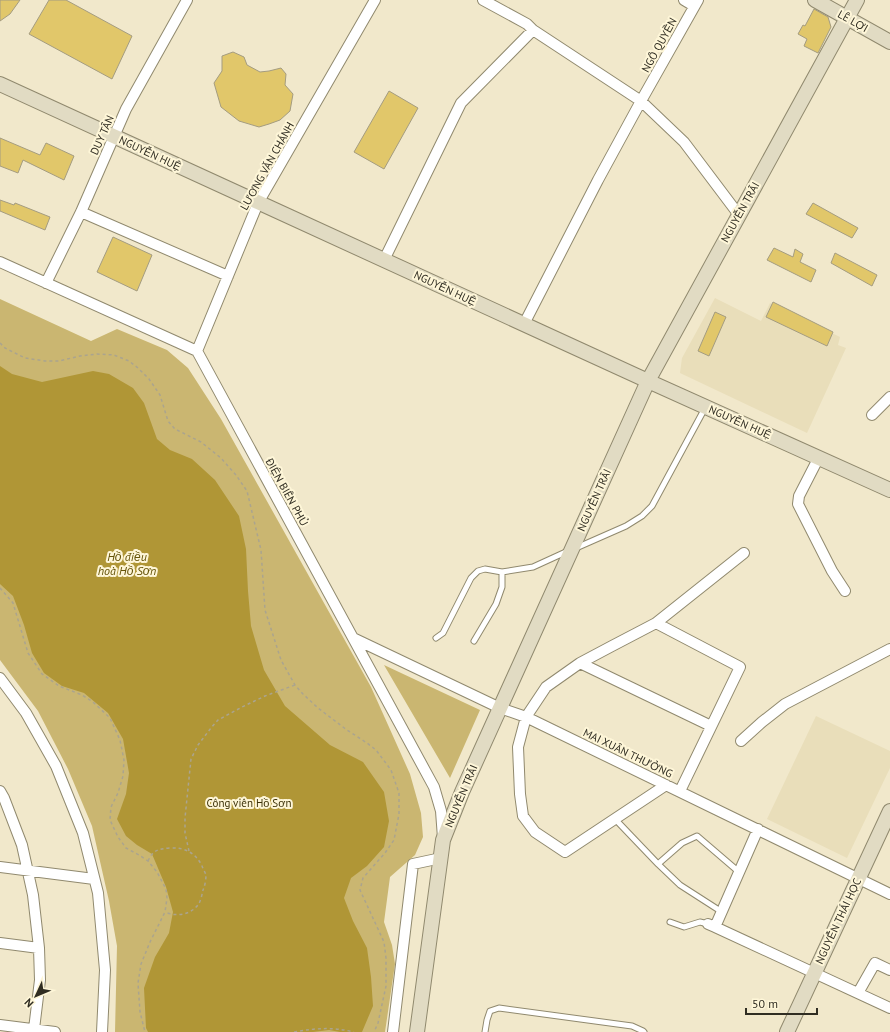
<svg xmlns="http://www.w3.org/2000/svg" width="890" height="1032" font-family="'PT Sans',sans-serif">
	<style>
		.built { fill: #e9deba }
		.green { fill: #cab671 }
		.water { fill: #b09636 }
		.building { fill: #e1c76a; stroke: #a49c80 }
		.lines { fill: none; stroke-linecap: round; stroke-linejoin: round }
		.lane-casing { stroke: #90896e; stroke-width: 7 }
		.street-casing { stroke: #90896e; stroke-width: 12 }
		.secondary-casing { stroke: #90896e; stroke-width: 16 }
		.path { stroke: #aba48e; stroke-width: 1.5; stroke-dasharray: 3 3; stroke-linecap: butt }
		.lane { stroke: #fff; stroke-width: 5 }
		.street { stroke: #fff; stroke-width: 10 }
		.secondary { stroke: #e1dbc3; stroke-width: 14 }
		.labels { text-anchor: middle; dominant-baseline: central; stroke-width: 4; stroke-linejoin: round; paint-order: stroke }
		.street-label { font-size: 11px; fill: #302d22; stroke: #fef6d8 }
		.park-label { font-size: 11px; fill: #3e330a; stroke: #fef6d8 }
		.water-label { font-size: 12px; font-style: italic; fill: #655309; stroke: #fef6d8 }
	</style>
	<rect width="100%" height="100%" fill="#f1e8cb"/>
	<path class="built" d="M715 298 761 321 770 303 840 337 838 345 846 348 807 433 680 373 682 358Z
		M816 716 890 751V768L847 858 767 819Z"/>
	<path class="green" d="M0 299 91 341 117 329 167 350 188 368 221 419 371 687 410 774 421 813 423 837 415 855 390 877 384 922 392 945 395 964 385 1032H115L117 946 109 901 92 826 68 769 38 711 0 660Z
		M384 665 480 710 450 778Z"/>
	<path class="water" d="M0 366 12 374 42 382 93 371 109 374 133 388 144 403 157 439 170 450 192 459 215 480 239 516 246 549 248 591 251 626 264 670 285 706 330 745 363 762 384 792 389 821 384 847 367 866 351 878 344 898 353 921 367 948 371 977 373 1006 362 1032H340L329 1030 313 1032H148L146 1028 144 988 155 957 169 933 173 912 166 887 152 854 137 845 126 836 117 819 126 794 129 773 123 739 108 713 84 693 62 686 44 673 32 653 24 625 13 596 0 584Z"/>
	<path class="building" d="M0 0H20L10 14 0 21Z
		M49 0H66L132 36 112 79 29 34Z
		M814 9 828 17 831 27 818 53 804 46 807 39 798 34 803 25 805 26Z
		M233 52 244 57 247 65 260 72 269 71 281 68 286 74 285 85 293 94 290 111 280 120 269 124 259 127 239 121 221 107 214 83 222 71V56Z
		M389 91 418 108 384 169 354 152Z
		M0 138 40 155 46 143 74 156 64 180 23 160 18 173 0 166Z
		M0 200 14 205 15 203 50 217 45 230 0 211Z
		M813 203 858 228 852 238 806 214Z
		M113 237 152 255 137 291 97 272Z
		M774 248 793 257 795 249 803 254 800 262 816 270 811 282 767 260Z
		M835 253 877 275 872 286 831 263Z
		M773 302 833 332 827 346 766 317Z
		M715 312 726 317 709 356 698 351Z"/>
	<g class="lines">
		<g class="lane-casing">
			<path id="lane" d="M576 548 626 526 642 516 652 506 705 408
				M436 638 443 633 471 578 478 571 485 569 502 572 533 567 568 551
				M474 641 496 604 502 587V572
				M615 819 658 864
				M722 912 680 885 658 864 682 843 697 836 739 872
				M670 922 684 927 700 922 708 924
				M485 1032 487 1020 490 1011 499 1008 632 1026 643 1031 644 1032"/>
		</g>
		<g class="street-casing">
			<path id="street" d="M483 0 527 24 533 30 641 101 684 142 739 215
				M684 0 694 6
				M81 212 228 276
				M384 260 461 103 533 30
				M0 262 197 351 434 787 441 811 443 838
				M46 283 81 212 126 109 187 0
				M524 324 598 180 641 101 698 0
				M197 351 258 203 375 0
				M872 415 890 397
				M819 457 799 496 798 504 832 571 845 591
				M656 623 744 553
				M353 638 500 708 526 717 890 894
				M580 663 711 726
				M0 678 26 713 56 766 83 833 98 893 105 970 102 1032
				M741 741 762 722 785 704 890 649
				M666 785 565 852 535 832 523 816 520 794 518 747 526 717 546 687 580 663 612 646 656 623 740 667 680 791
				M0 791 4 798 22 845 33 895 39 948 40 980 34 1029
				M0 867 94 879
				M708 924 715 927 890 1008
				M715 927 758 829
				M0 943 39 948
				M858 993 875 963 890 970
				M0 1025 55 1032
				M393 1032 413 864 441 858"/>
		</g>
		<g class="secondary-casing">
			<path id="secondary" d="M815 0 890 42
				M0 84 648 381 890 490
				M417 1032 443 840 462 792 648 381 857 0
				M787 1032 890 811"/>
		</g>
		<path class="path" d="M0 343 5 348 25 358 45 361H59L80 356 97 354 114 355 129 361 138 368 149 379 160 395 168 421 175 429 201 442 221 458 236 475 247 491 261 550 265 610 281 660 295 685 303 694 318 708 347 730 367 743 376 750 391 770 399 793V814L394 840 385 853 363 878 360 890 384 942 386 958V986L378 1023 374 1032
			M0 588 13 603 28 653 42 674 59 686 82 695 93 702 110 718 120 740 124 760 123 776 118 793 111 807 110 820 118 837 126 848 139 855 148 861 157 872 166 889 167 898 165 912 150 942 141 964 138 983 140 1012 145 1032
			M189 851 185 833V818L191 759 198 745 211 728 218 720 242 707 265 696 295 685
			M148 861C153 850 158 849 170 848 184 847 196 853 202 866 203 869 205 872 206 875 206 879 205 886 203 890 202 894 201 901 198 905 190 915 176 917 165 912
			M294 1032C316 1028 333 1027 354 1032"/>
		<use href="#lane" class="lane"/>
		<use href="#street" class="street"/>
		<use href="#secondary" class="secondary"/>
	</g>
	<g class="labels">
		<g class="street-label">
			<text transform="translate(853 21) rotate(29)">LÊ LỢI</text>
			<text transform="translate(659 45) rotate(-61)">NGÔ QUYỀN</text>
			<text transform="translate(102 135) rotate(-66)">DUY TÂN</text>
			<text transform="translate(150 153) rotate(25)">NGUYỄN HUỆ</text>
			<text transform="translate(267 166) rotate(-61)">LƯƠNG VĂN CHÁNH</text>
			<text transform="translate(740 212) rotate(-61)">NGUYỄN TRÃI</text>
			<text transform="translate(445 288) rotate(25)">NGUYỄN HUỆ</text>
			<text transform="translate(740 422) rotate(24)">NGUYỄN HUỆ</text>
			<text transform="translate(287 492) rotate(61)">ĐIỆN BIÊN PHỦ</text>
			<text transform="translate(594 500) rotate(-66)">NGUYỄN TRÃI</text>
			<text transform="translate(628 753) rotate(26)">MAI XUÂN THƯỞNG</text>
			<text transform="translate(461 796) rotate(-67)">NGUYỄN TRÃI</text>
			<text transform="translate(838 921) rotate(-65)">NGUYỄN THÁI HỌC</text>
		</g>
		<g class="park-label">
			<text x="249" y="803">Công viên Hồ Sơn</text>
		</g>
		<g class="water-label">
			<text x="127" y="556">Hồ điều<tspan x="127" dy="14">hoà Hồ Sơn</tspan></text>
		</g>
	</g>
	<g transform="translate(36 996) rotate(226)" stroke="#fef6d8" stroke-width="3" paint-order="stroke">
	<path d="M0-3L7 15L0 10L-7 15Z" fill="#302d22"/>
	<text y="-6" font-size="11" font-weight="bold" text-anchor="middle" fill="#302d22">N</text>
	</g>
	<path d="M746 1008v6h71v-6" fill="none" stroke="#302d22" stroke-width="2"/>
	<text x="752" y="1008" font-size="12" fill="#302d22" stroke="#fef6d8" stroke-width="3" paint-order="stroke">50 m</text>
</svg>
